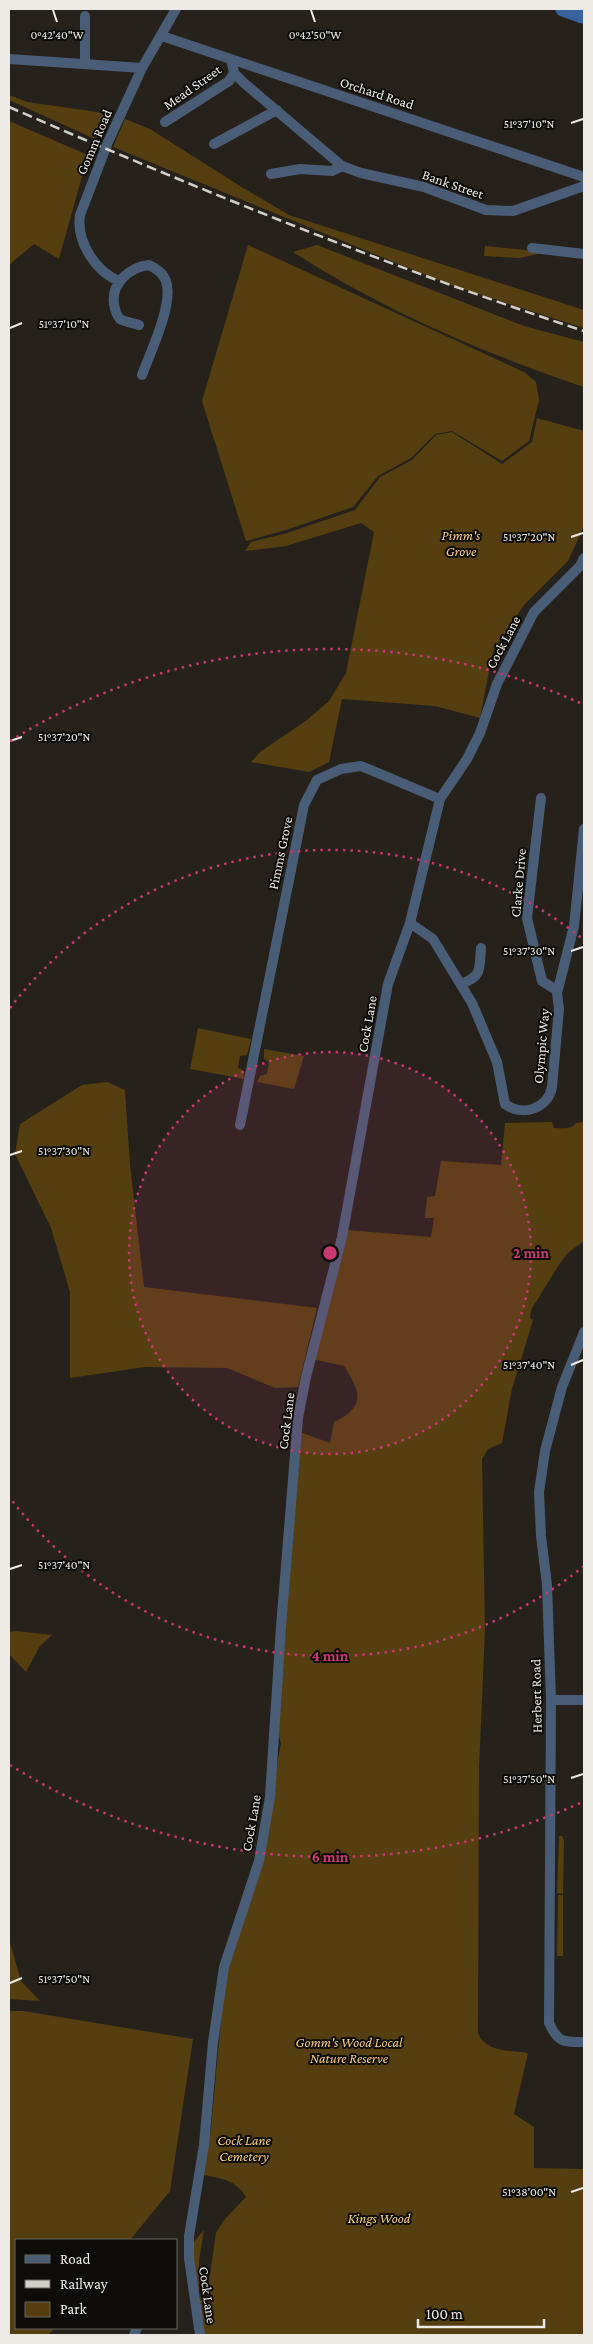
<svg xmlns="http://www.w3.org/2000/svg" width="593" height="2344" font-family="'Crimson Pro',serif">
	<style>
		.green { fill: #553f10 }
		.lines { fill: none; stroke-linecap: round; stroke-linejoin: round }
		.river { stroke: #37639e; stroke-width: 15 }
		.minor { stroke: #4a5d77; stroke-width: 10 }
		.rail { stroke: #d3cfca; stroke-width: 2.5; stroke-dasharray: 10 5; stroke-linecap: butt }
		.ticks { fill: none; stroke: #eeebe6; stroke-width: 2 }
		.ring { fill: none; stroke: #c93870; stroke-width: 2.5; stroke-dasharray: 2.5 5 }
		.labels { text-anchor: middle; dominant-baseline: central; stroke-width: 4; stroke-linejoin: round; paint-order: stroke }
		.street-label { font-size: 14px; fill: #eeebe6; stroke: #0d0c09 }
		.park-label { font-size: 14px; font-style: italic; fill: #f7cd7d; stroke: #0d0c09 }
		.ticks-label { font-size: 12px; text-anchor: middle; fill: #eeebe6; stroke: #0d0c09; stroke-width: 4; stroke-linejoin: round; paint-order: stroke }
		.centre { fill: #c93870; stroke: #0d0c09; stroke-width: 2.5 }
		.ring-label { font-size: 15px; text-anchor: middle; font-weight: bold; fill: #c93870; stroke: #0d0c09; stroke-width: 4; stroke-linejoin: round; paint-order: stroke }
	</style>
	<rect width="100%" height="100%" fill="#26221b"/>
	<path class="green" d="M9 95 27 102 111 114 95 139 9 100Z
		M125 119 150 129 240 186 289 215 584 310V328L448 284 113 147Z
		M9 121 88 155 59 259 34 244 9 265Z
		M248 245 524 372 536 382 539 400 529 441 502 461 452 431 435 434 411 458 378 476 353 507 286 530 246 541 202 401Z
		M317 245 524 326 584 342V387C483 353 383 310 293 252Z
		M485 246 546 252 520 258 484 256Z
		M537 418 584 431V526L568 561 524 605 493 651 480 718 435 706 342 699 329 762 309 772 251 762 260 752 307 720 329 701 346 673 374 532 361 523 286 546 245 551 251 542 287 533 355 510 380 477 412 460 436 435 452 432 502 464 532 442Z
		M198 1028 251 1039 247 1055 240 1056 238 1068 243 1070 244 1079 190 1069Z
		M264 1049 304 1056 294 1089 257 1082 260 1076 267 1074 269 1062 264 1059Z
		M107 1082 125 1090 130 1165 144 1287 317 1308 298 1387 275 1388 227 1368 145 1367 70 1378V1292L51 1228 15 1154 20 1124 82 1085Z
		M552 1122 554 1128C562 1128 571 1130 576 1123L584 1122V1241L569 1252 560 1263 531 1310 530 1318 533 1320 512 1389 502 1443 488 1449 482 1459 485 1629 479 1769 478 2033C486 2053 510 2050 528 2053L514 2114 534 2127V2168L584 2169V2335H203L198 2298 207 2296 216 2233 224 2220 246 2197C236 2180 221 2178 203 2175L211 2128 226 1966 250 1896 281 1744 278 1732 300 1432 330 1443 334 1422C366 1406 361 1392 344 1366L312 1359 347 1230 431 1237 434 1218H425L427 1197 435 1196 441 1161 501 1165 505 1123Z
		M16 1631 52 1635 40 1646 26 1672 9 1654V1632Z
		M559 1836H562L564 1841 563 1894 557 1893Z
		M558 1895H563V1956H557Z
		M9 1939 21 1981 40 2001 9 1999Z
		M9 2011H23L193 2039 170 2191 130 2240H16V2328H55L48 2335H9Z
		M204 2230 199 2260V2292H197L191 2245Z"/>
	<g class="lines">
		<path class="river" d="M563 9 582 16"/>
		<path class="minor" d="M162 36 584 177
			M9 59 142 68
			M231 59 234 73 244 83 342 166 361 173 424 187 486 210 513 211 584 186
			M85 64V16
			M165 122 229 81 234 73
			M214 144 277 110
			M271 174 300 169 332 171 342 166
			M532 248 584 254
			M119 281C95 271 76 241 80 215L108 142 142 68 176 9
			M139 325C133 323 125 322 120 319 116 315 115 310 114 304 111 283 130 267 149 265 157 269 163 273 166 281 174 304 150 353 142 375
			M541 798 527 918 542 981 553 988H558
			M410 923 433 939 472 1003 497 1062 505 1104C522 1117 548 1109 552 1087L559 1009 557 993 574 926 584 829
			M461 984C483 976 479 969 481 948
			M240 1125 304 805 317 780 341 769 361 766 440 799
			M584 1332 562 1387 545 1451 539 1492 541 1536 547 1585 551 1700 549 2023C558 2043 564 2042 584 2042
			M551 1700H584
			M134 2335 137 2328
			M200 2335 189 2258V2236L204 2145 213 2042 224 1967 259 1861 270 1797 281 1627 298 1418 306 1377 342 1237 388 984 410 923 440 799 467 759 480 733 497 684 534 612 580 566 584 558"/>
		<path class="rail" d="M9 107C197 189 389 267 584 331"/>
	</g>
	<path class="ticks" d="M53 10 57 22M311 10 315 22M571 123 583 119M10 328 22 323M571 537 583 533M10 741 22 737M571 951 583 947M10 1155 22 1151M571 1365 583 1360M10 1569 22 1565M571 1778 583 1774M10 1983 22 1978M571 2192 583 2188"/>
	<circle cx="330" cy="1253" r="201" fill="#c93870" fill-opacity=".12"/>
	<g class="ring">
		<circle cx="330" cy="1253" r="201"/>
		<path d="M584 1566A403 403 0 0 1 10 1498M10 1008A403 403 0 0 1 584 940"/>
		<path d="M580 1803A604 604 0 0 1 10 1765M10 741A604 604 0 0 1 580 703"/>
	</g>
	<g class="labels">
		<g class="street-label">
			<text transform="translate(192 87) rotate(-35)">Mead Street</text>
			<text transform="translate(377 93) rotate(18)">Orchard Road</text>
			<text transform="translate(94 142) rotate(-67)">Gomm Road</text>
			<text transform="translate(453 184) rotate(19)">Bank Street</text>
			<text transform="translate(503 642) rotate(-62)">Cock Lane</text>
			<text transform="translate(280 853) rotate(-78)">Pimms Grove</text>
			<text transform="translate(518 883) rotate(-85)">Clarke Drive</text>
			<text transform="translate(367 1024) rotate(-80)">Cock Lane</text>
			<text transform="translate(541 1046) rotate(-85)">Olympic Way</text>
			<text transform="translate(286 1421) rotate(-83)">Cock Lane</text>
			<text transform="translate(536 1696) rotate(-91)">Herbert Road</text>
			<text transform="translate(251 1823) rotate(-80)">Cock Lane</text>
			<text transform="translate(208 2295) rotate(82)">Cock Lane</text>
		</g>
		<g class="park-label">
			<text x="461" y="535">Pimm's<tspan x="461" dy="16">Grove</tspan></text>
			<text x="349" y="2042">Gomm's Wood Local<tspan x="349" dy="16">Nature Reserve</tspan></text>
			<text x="244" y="2140">Cock Lane<tspan x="244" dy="16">Cemetery</tspan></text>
			<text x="379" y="2218">Kings Wood</text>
		</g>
	</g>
	<g class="ticks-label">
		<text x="315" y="39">0°42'50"W</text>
		<text x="57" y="39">0°42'40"W</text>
		<text x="529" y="128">51°37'10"N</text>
		<text x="64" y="328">51°37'10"N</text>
		<text x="529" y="541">51°37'20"N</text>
		<text x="64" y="741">51°37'20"N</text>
		<text x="529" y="955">51°37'30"N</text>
		<text x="64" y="1155">51°37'30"N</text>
		<text x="529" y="1369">51°37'40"N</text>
		<text x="64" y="1569">51°37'40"N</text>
		<text x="529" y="1783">51°37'50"N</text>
		<text x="64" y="1983">51°37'50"N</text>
		<text x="529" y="2196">51°38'00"N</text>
	</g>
	<circle cx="330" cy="1253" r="8" class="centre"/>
	<g class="ring-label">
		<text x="531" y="1258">2 min</text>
		<text x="330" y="1661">4 min</text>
		<text x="330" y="1862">6 min</text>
	</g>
	<rect width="593" height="2344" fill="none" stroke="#eeebe6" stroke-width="20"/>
	<rect x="15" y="2239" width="162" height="90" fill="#0d0c09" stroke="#676561"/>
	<rect x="25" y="2255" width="25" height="8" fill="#4a5d77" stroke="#676561"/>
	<text x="60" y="2264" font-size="15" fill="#eeebe6">Road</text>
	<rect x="25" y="2280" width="25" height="8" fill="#d3cfca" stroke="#676561"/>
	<text x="60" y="2289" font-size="15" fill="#eeebe6">Railway</text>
	<rect x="25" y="2302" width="25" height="15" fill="#553f10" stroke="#676561"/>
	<text x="60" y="2314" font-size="15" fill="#eeebe6">Park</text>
	<path d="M418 2319v8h126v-8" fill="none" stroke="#eeebe6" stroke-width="2.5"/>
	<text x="426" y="2319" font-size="15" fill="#eeebe6" stroke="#0d0c09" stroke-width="4" paint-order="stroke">100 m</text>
</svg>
